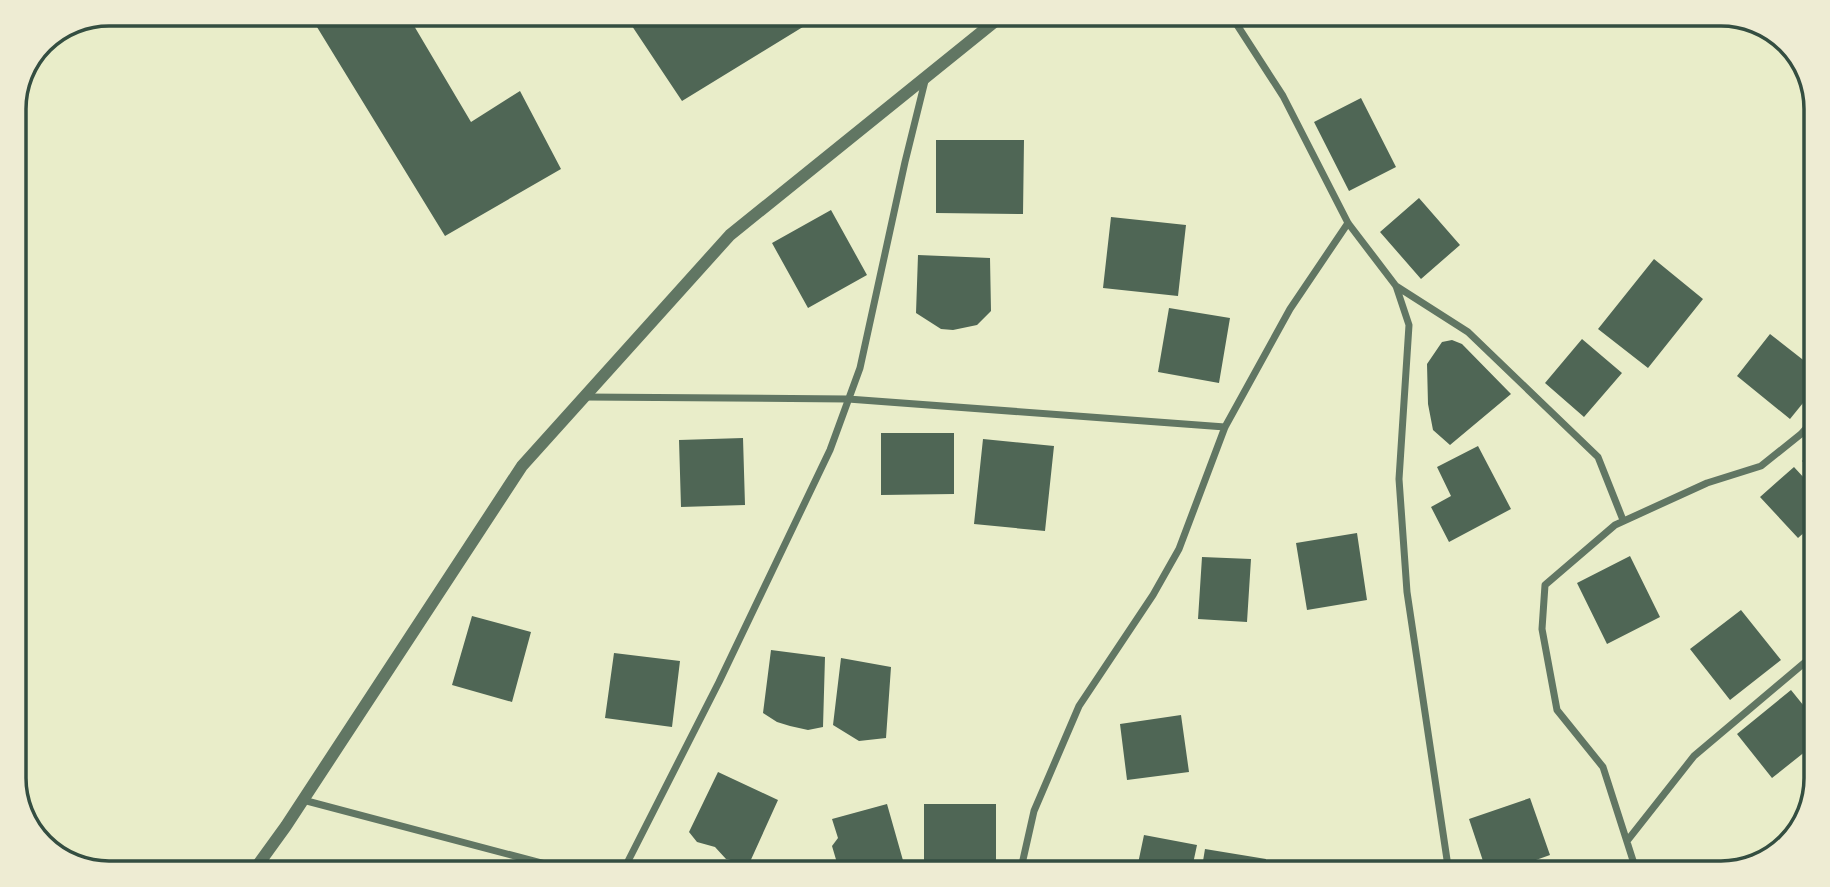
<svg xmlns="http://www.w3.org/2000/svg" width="1830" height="887" font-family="'Fira Sans Condensed',sans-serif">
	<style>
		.building { fill: #4f6655 }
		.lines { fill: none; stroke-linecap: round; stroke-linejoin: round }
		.minor { stroke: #617663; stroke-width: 7 }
		.tertiary { stroke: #617663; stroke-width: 12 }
		.rim { fill: none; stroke: #344e41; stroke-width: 3.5 }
	</style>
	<rect width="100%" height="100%" fill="#e9edc9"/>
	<path class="building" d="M309 14H407L471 122 520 91 561 169 445 236Z
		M624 14H824L682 101Z
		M1361 98 1396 167 1349 191 1314 122Z
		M936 140H1024L1023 214 936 213Z
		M1419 198 1460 245 1421 279 1380 232Z
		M831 210 867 275 808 308 772 243Z
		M1111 217 1186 225 1178 296 1103 288Z
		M918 255 990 258 991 311 977 325 953 330 941 329 916 313Z
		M1654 259 1703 299 1648 368 1598 329Z
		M1169 308 1230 318 1219 383 1158 372Z
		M1770 334 1816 370V387L1790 419 1737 376Z
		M1582 339 1622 373 1584 417 1545 383Z
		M1452 340 1462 344 1511 394 1450 445 1433 430 1428 404 1427 364 1442 342Z
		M881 433H954V494L881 495Z
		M743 438 745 505 681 507 679 440Z
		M983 439 1054 446 1045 531 974 524Z
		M1478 446 1511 509 1449 542 1431 507 1451 496 1437 467Z
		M1816 447V475L1802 461Z
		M1794 467 1816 491V522L1798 538 1760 497Z
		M1357 533 1367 600 1307 610 1296 543Z
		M1630 556 1660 617 1607 644 1577 583Z
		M1202 557 1251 559 1247 622 1198 619Z
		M1741 610 1781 660 1730 700 1690 649Z
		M472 616 531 632 512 702 452 685Z
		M771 650 825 657 823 727 808 730 790 726 777 722 763 713Z
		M614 653 680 661 672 727 605 718Z
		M841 658 891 667 886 738 859 741 833 725Z
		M1791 690 1816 721V743L1772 778 1737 734Z
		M1181 715 1189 772 1127 780 1120 724Z
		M718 772 778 800 749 864 726 859 715 847 697 842 689 832Z
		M1530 798 1550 855 1499 873H1487L1469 819Z
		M887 804 906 871 840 873 832 846 838 838 832 819Z
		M924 804H996V873H924Z
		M1144 835 1197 845 1191 873H1136Z
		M1205 849 1266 859 1264 873H1201Z"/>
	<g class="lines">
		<path class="minor" d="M1230 14 1283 96 1348 223 1396 286 1409 325 1399 479 1407 592 1449 873
			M1396 286 1468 332 1598 457 1623 520
			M584 397 848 399 1225 427
			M303 800 579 873
			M1627 841 1694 756 1816 653
			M622 873 719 682 830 450 860 368 905 162 926 77
			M1020 873 1034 811 1079 706 1153 595 1179 549 1225 427 1290 309 1348 223
			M1637 873 1603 767 1557 710 1542 629 1545 585 1615 525 1707 483 1761 466 1801 434 1816 417"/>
		<path class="tertiary" d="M252 873 286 826 522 466 730 235 1004 14"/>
	</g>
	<path d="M0 0H1830V887H0ZM109 26H1721A83 83 0 0 1 1804 109V778A83 83 0 0 1 1721 861H109A83 83 0 0 1 26 778V109A83 83 0 0 1 109 26Z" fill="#eeecd3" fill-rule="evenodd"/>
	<path class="rim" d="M109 26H1721A83 83 0 0 1 1804 109V778A83 83 0 0 1 1721 861H109A83 83 0 0 1 26 778V109A83 83 0 0 1 109 26Z"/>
</svg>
